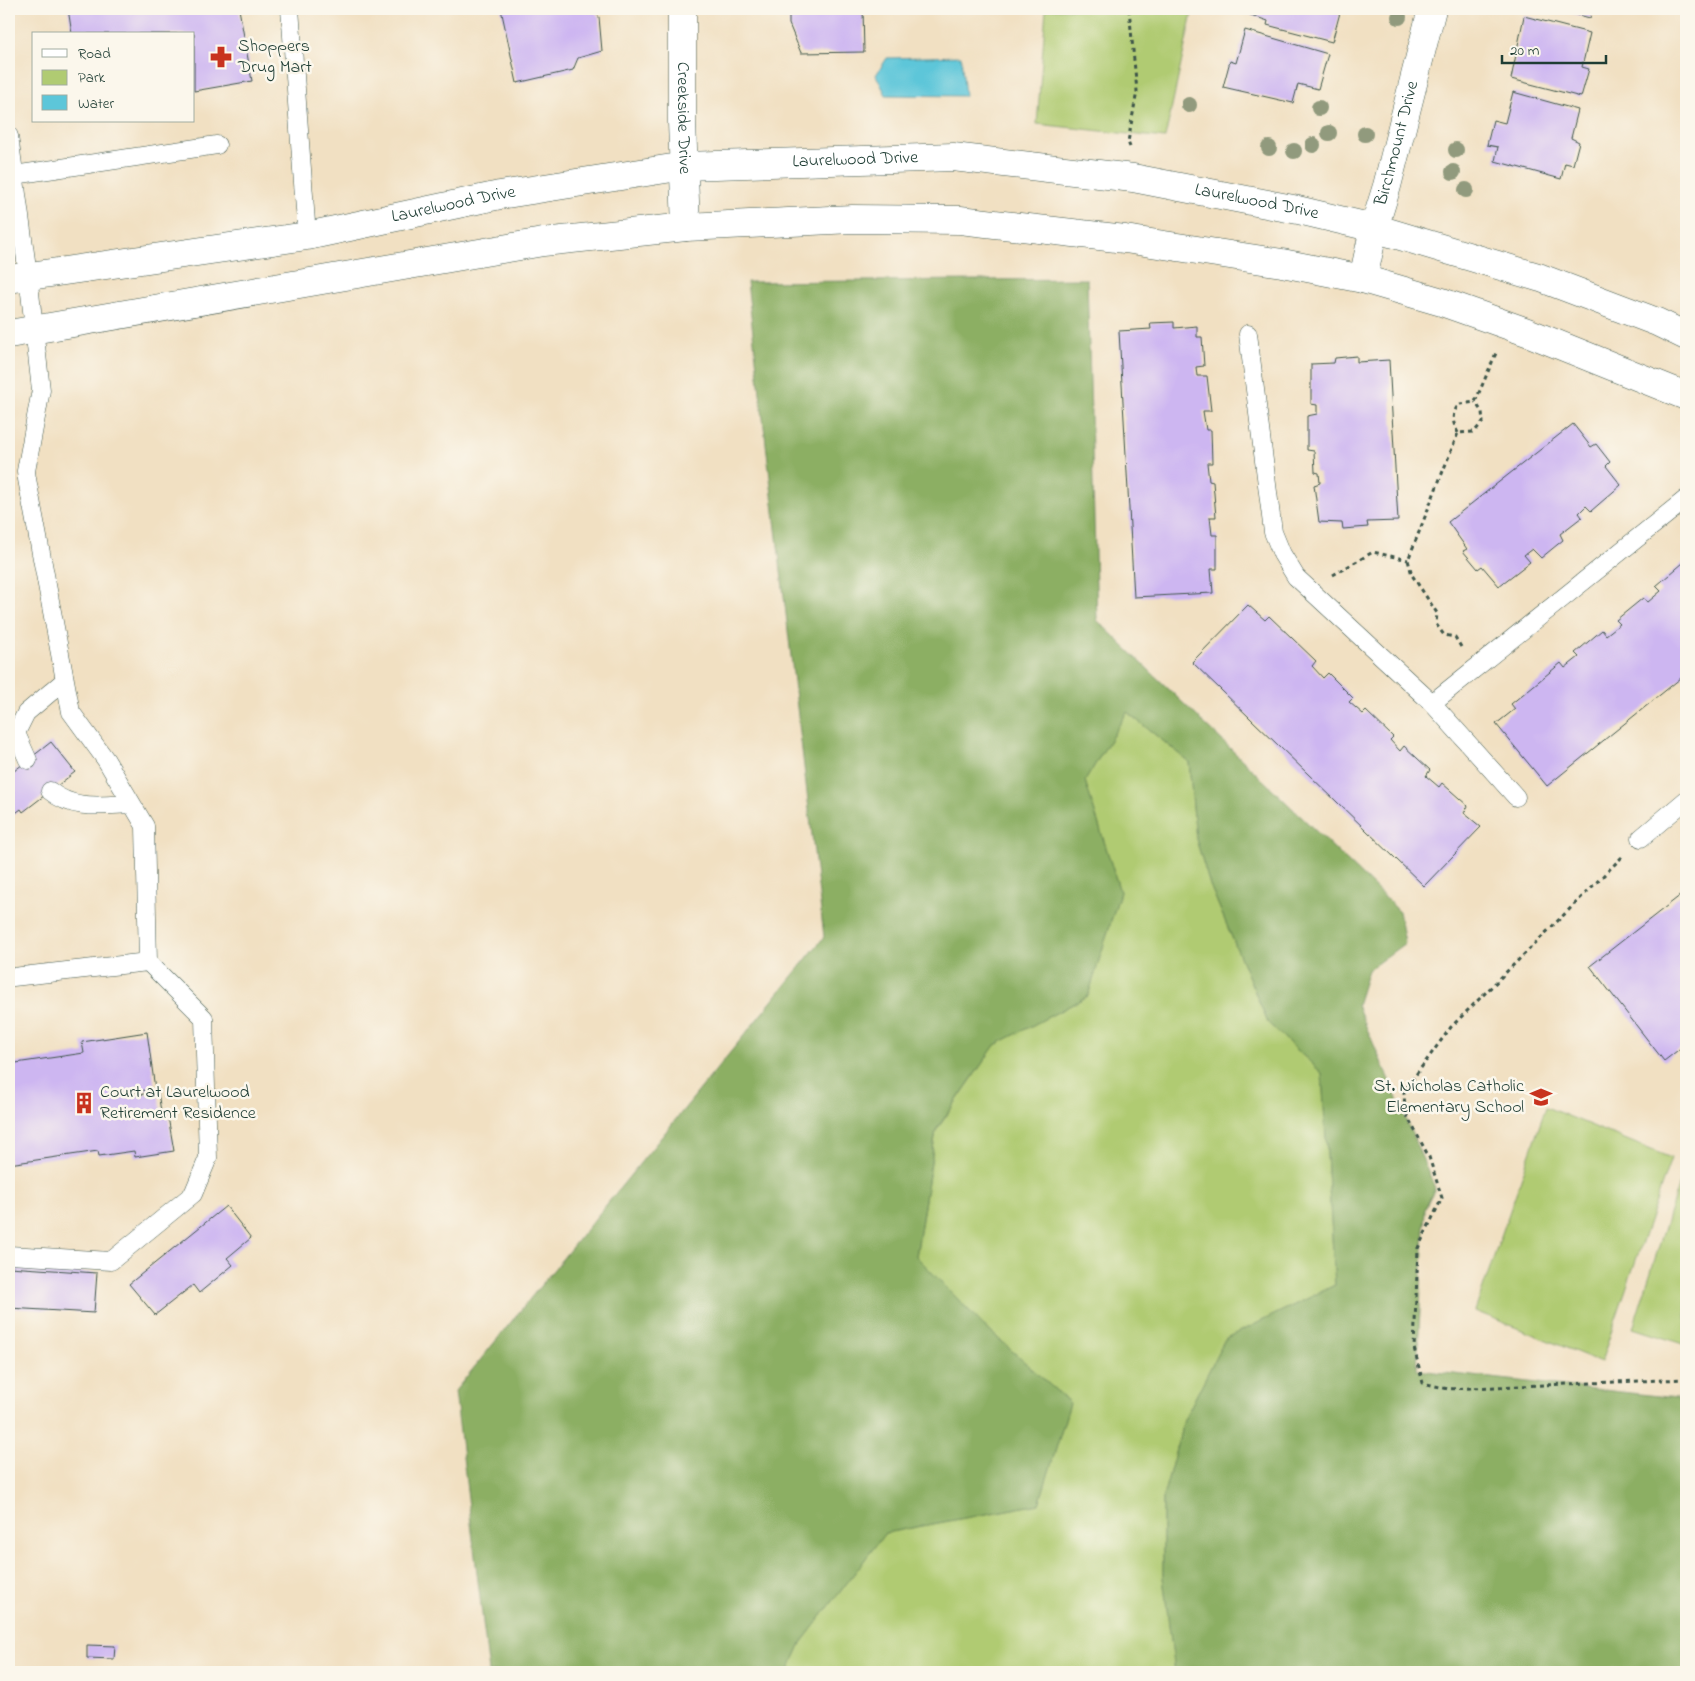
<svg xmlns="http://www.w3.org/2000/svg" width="1695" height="1681" font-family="'Indie Flower',sans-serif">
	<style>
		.green { fill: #b0cb72; stroke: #688453 }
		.forest { fill: #8caf64; stroke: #56764c }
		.water { fill: #5dc6d9; stroke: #3e8286 }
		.building { fill: #cdb6f1 }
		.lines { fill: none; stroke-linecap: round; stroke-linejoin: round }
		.service-casing { stroke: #3e5549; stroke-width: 19 }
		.minor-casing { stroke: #3e5549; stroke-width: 29 }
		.tertiary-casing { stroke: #3e5549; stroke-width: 29 }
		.path { stroke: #3e5549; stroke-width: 3; stroke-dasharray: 4 4; stroke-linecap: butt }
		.service { stroke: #fff; stroke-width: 18 }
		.minor { stroke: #fff; stroke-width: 28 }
		.tertiary { stroke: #fff; stroke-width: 28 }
		.tree { fill: #919a7d }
		.labels { text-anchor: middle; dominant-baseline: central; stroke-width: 5; stroke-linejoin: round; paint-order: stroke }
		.poi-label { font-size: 18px; fill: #1f3d34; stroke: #fbf7ec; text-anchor: start }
		.street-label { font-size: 18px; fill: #1f3d34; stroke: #fbf7ec }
	</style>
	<rect width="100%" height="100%" fill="#fbf7ec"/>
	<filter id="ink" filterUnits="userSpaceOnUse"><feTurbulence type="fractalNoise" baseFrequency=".02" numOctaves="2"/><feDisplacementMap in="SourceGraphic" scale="10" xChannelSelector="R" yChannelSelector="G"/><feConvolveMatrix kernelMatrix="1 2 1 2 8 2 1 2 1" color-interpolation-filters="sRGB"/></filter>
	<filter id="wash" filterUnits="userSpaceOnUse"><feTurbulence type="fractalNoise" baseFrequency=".0096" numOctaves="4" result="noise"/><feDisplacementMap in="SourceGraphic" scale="20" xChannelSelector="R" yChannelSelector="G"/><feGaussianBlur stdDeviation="1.12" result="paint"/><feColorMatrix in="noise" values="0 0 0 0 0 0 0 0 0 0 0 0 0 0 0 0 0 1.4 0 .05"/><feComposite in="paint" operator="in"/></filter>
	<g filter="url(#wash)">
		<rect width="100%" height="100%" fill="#f1e0c2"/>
		<path class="green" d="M1046 9H1193L1165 138 1037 124Z
			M1127 712 1189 762 1196 839 1210 885 1268 1023 1322 1073 1335 1285 1225 1339 1184 1420 1163 1497V1577L1175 1672H788L801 1643 885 1533 1039 1504 1070 1403 983 1325 916 1257 936 1131 995 1045 1088 996 1120 892 1085 781Z
			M1546 1107 1671 1158 1601 1362 1475 1311Z
			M1686 1161V1345L1633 1328Z"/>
		<path class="forest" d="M1087 279 1097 620 1399 911 1405 943 1368 970 1357 1005 1435 1188 1425 1209 1417 1370 1686 1399V1672H1175L1163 1577V1497L1184 1420 1225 1339 1335 1285 1322 1073 1268 1023 1210 885 1196 839 1189 762 1127 712 1085 781 1120 892 1088 996 995 1045 936 1130 916 1256 983 1325 1070 1403 1039 1504 885 1533 801 1643 788 1672H489L455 1391 824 937 747 282Z"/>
		<path class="water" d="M961 56 965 96 886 95 876 75 887 58Z"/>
		<g id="blocks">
			<path class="building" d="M68 9H239L252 81 194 91V34H72Z
				M501 9H593L599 17 602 51 578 58 573 70 517 83Z
				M789 9H863L864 52 801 53 789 24Z
				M1246 9H1341L1332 42 1267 25 1268 21 1245 13Z
				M1555 9H1592L1590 18Z
				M1524 16 1590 33 1582 67 1589 69 1581 97 1511 79Z
				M1245 30 1328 54 1318 89 1298 84 1293 103 1223 87 1230 61 1236 63Z
				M1513 92 1578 110 1571 138 1579 142 1573 165 1565 163 1561 179 1495 161 1498 147 1487 145 1493 120 1505 123Z
				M1174 322V328L1197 326V337H1202L1204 366 1196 367 1197 376H1207L1211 411H1203L1206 430H1211L1212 463H1207L1209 481 1213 482 1216 517H1210L1212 535H1217V569H1211L1213 593 1134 597 1119 331 1151 329 1150 323Z
				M1357 356V362L1389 360 1398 521 1367 522 1368 527 1343 529 1342 523 1319 522 1314 485 1320 483 1319 473 1315 472 1314 451 1307 450V416L1317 414V405L1311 404V364L1334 363 1335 358Z
				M1573 424 1591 447 1596 444 1610 462 1606 466 1621 485 1591 511 1586 506 1579 513 1582 517 1560 534 1563 540 1541 558 1532 549 1524 555 1530 562 1499 586 1482 566 1478 569 1463 551 1467 549 1448 522Z
				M1683 563 1686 567V674L1547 786 1496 724 1515 709 1511 704 1561 663 1565 668 1579 657 1575 653 1602 630 1606 635 1620 624 1616 620 1643 598 1648 602 1661 591 1656 586Z
				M1248 605 1265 620 1269 616 1316 661 1312 666 1323 678 1328 673 1353 698 1349 702 1363 714 1366 711 1393 737 1390 740 1400 751 1404 746 1430 770 1426 776 1439 787 1442 783 1468 806 1464 813 1481 827 1424 886 1192 662Z
				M51 742 75 772 23 812 21 809 9 818V775Z
				M1686 891V1044L1664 1061 1590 966Z
				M147 1032 155 1089 130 1092V1096L158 1092 161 1112 167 1111 174 1151 135 1157 134 1151 99 1156 98 1151 9 1164V1064L84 1053 82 1042Z
				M226 1206 251 1238 227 1258 233 1265 199 1293 193 1285 155 1315 129 1284Z
				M9 1267 97 1273 94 1313 9 1308Z
				M87 1645 115 1646 114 1659 87 1658Z"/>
		</g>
	</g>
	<g filter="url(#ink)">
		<use href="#blocks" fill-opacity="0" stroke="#3e5549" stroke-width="1"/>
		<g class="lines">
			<g class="service-casing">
				<path id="service" d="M290 9 307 236
					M9 136 28 275 41 390 26 471 27 479 71 712 106 760 145 826 148 962 204 1018 208 1158 193 1194 111 1261 9 1255
					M14 175 217 145
					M1248 334 1273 532 1282 554 1296 577 1432 703 1686 499
					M1432 703 1516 797
					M28 760 16 733 26 713 65 680
					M50 791C74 811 103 805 132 804
					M1641 838 1686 800
					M13 977 148 962"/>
			</g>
			<g class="minor-casing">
				<g id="minor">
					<path id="s1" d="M682 9V122L686 227"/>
					<path id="s2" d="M1363 279 1374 228 1387 186 1432 9"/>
				</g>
			</g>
			<g class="tertiary-casing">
				<g id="tertiary">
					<path id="s3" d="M9 279 307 236 500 195 685 166 953 157 1133 178 1298 210 1374 228 1541 278 1657 322 1686 336"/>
					<path d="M9 334 543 242 686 227 852 219 960 220 1125 239 1282 263 1363 279 1442 302 1527 332 1686 396"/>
				</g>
			</g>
			<path class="path" d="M1129 9 1137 91 1128 142 1130 147
				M1458 433C1452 421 1451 415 1459 404L1475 402 1496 353
				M1333 575 1373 552 1408 560
				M1461 647 1455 637 1444 635 1436 624 1437 613 1412 575 1408 560 1458 433 1474 432 1483 422 1482 412 1475 402
				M1622 857 1451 1027 1404 1091 1405 1112 1429 1157 1442 1198 1418 1248 1414 1348 1423 1383 1448 1389 1686 1379"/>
			<use href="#service" class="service"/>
			<use href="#minor" class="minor"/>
			<use href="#tertiary" class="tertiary"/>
		</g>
		<g class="tree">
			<circle cx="1399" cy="17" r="8"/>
			<circle cx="1189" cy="105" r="8"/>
			<circle cx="1319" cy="108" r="8"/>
			<circle cx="1329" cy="133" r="8"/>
			<circle cx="1365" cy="134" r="8"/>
			<circle cx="1313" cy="145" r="8"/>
			<circle cx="1269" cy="148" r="8"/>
			<circle cx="1456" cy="150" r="8"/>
			<circle cx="1294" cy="151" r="8"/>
			<circle cx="1453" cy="172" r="8"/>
			<circle cx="1466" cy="190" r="8"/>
		</g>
	</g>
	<defs>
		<g id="pharmacy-bare" transform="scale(1.725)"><path d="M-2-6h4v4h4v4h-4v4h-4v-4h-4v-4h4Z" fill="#c8321e" stroke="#fbf7ec" stroke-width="2.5" paint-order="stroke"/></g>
		<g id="school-bare" transform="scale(1.725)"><path d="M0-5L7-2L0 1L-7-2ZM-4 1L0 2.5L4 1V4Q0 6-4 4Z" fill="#c8321e" stroke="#fbf7ec" stroke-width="2.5" paint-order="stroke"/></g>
		<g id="building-bare" transform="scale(1.725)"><path d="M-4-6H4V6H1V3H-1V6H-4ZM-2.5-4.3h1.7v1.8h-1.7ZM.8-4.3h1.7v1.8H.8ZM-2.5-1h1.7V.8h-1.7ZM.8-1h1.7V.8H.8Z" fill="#c8321e" stroke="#fbf7ec" stroke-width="2.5" paint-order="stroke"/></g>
	</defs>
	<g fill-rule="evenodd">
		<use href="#pharmacy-bare" x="221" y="57"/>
		<use href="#school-bare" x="1541" y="1097"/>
		<use href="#building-bare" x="84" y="1103"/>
	</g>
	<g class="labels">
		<g class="poi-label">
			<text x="238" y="47">Shoppers<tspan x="238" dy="21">Drug Mart</tspan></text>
			<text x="1524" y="1087" text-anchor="end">St. Nicholas Catholic<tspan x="1524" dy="21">Elementary School</tspan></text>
			<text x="100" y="1093">Court at Laurelwood<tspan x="100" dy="21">Retirement Residence</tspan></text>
		</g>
		<g class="street-label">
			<text stroke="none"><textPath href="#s1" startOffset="109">Creekside Drive</textPath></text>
			<text stroke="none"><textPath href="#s2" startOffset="140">Birchmount Drive</textPath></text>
			<text stroke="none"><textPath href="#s3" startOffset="856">Laurelwood Drive</textPath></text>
			<text stroke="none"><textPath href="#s3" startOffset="1261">Laurelwood Drive</textPath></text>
			<text stroke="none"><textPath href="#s3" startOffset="451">Laurelwood Drive</textPath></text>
		</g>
	</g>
	<rect width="1695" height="1681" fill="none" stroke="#fbf7ec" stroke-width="30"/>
	<rect x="32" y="32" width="162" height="90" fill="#fbf7ec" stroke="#a3ada2"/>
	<rect x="42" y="49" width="25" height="8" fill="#ffffff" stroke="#a3ada2"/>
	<text x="78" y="58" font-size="15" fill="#1f3d34">Road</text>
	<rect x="42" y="70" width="25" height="15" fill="#b0cb72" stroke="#a3ada2"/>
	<text x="78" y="82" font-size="15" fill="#1f3d34">Park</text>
	<rect x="42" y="95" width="25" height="15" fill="#5dc6d9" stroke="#a3ada2"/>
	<text x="78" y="108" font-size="15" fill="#1f3d34">Water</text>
	<path d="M1502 55v8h104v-8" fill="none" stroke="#1f3d34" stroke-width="2.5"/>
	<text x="1510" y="55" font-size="15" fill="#1f3d34" stroke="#fbf7ec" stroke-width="4" paint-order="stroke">20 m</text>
</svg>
